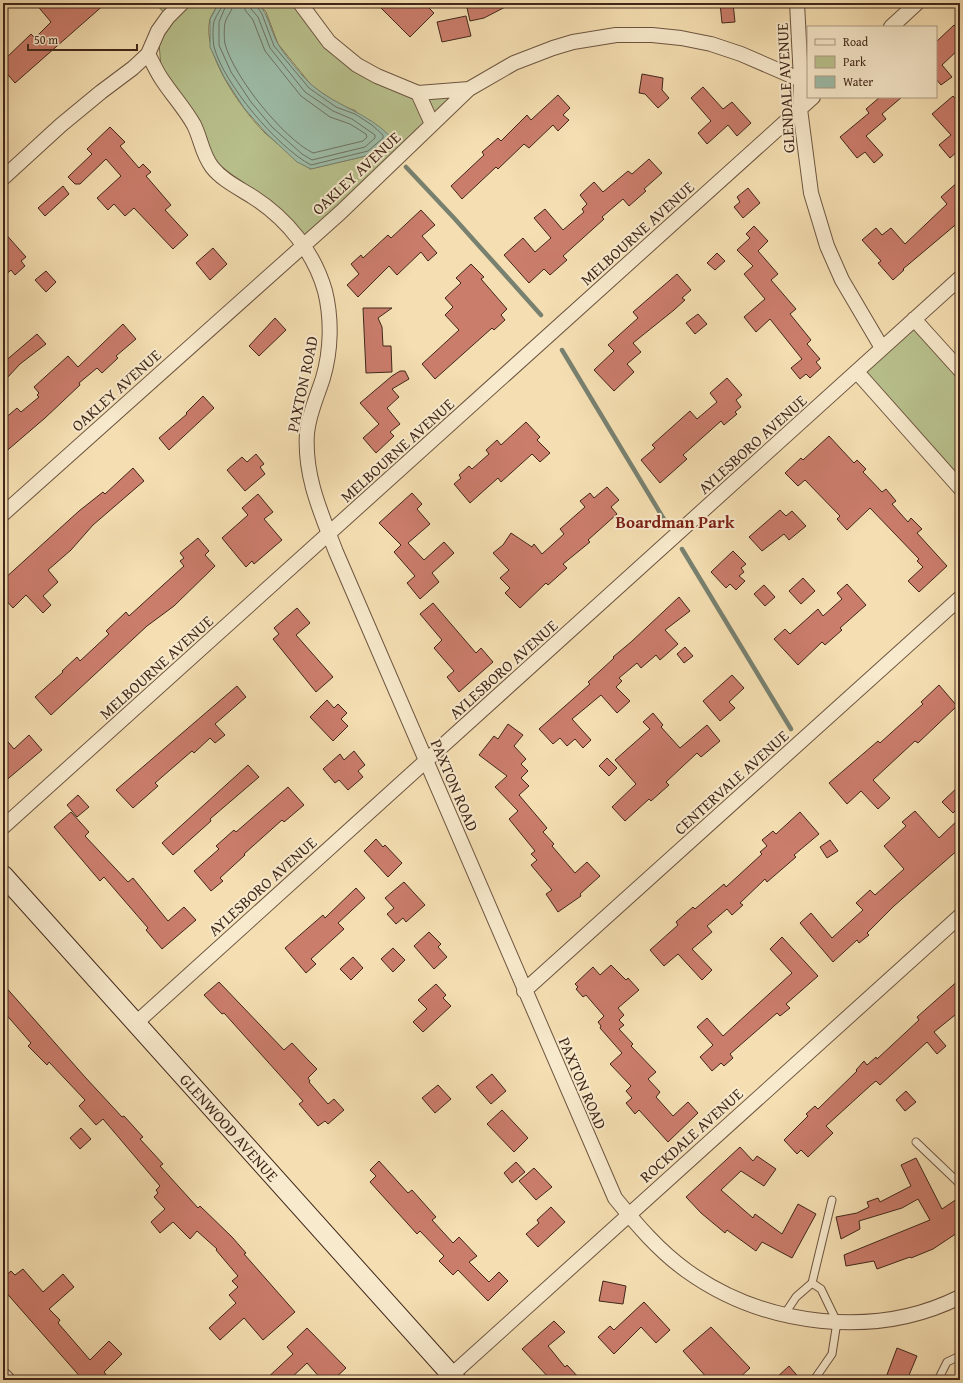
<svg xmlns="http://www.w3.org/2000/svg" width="963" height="1383" font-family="'Gentium Book Plus',serif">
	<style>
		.green { fill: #b9c28e; stroke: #7c7454 }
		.water { fill: #9dbda9; stroke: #788170 }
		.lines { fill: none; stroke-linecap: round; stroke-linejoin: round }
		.shore { stroke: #6e7262; stroke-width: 1 }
		.stream { stroke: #788170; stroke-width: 4.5 }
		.building { fill: #cb7d6c; stroke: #40271a }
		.lane-casing { stroke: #6d5540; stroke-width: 9 }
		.street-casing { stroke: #6d5540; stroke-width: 16 }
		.secondary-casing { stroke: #40271a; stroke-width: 21 }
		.lane { stroke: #f8eacd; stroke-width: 7 }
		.street { stroke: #f8eacd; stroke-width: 14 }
		.secondary { stroke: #f8eacd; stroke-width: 19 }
		.labels { text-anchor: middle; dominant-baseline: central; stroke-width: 4; stroke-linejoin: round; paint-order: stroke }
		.street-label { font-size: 16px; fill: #40271a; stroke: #f8eacd }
		.neighbourhood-label { font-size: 17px; font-weight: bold; fill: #7a1f14; stroke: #f8eacd }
	</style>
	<rect width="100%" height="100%" fill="#f5dfb2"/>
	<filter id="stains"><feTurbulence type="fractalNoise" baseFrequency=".005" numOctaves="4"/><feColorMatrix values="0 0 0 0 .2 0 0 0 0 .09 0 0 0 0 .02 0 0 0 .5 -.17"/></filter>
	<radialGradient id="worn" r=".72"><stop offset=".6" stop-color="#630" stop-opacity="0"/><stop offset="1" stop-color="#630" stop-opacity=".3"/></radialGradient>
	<path class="green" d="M155 3H219C216 8 212 14 210 19 201 53 242 110 265 133 279 146 296 157 310 169L370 155 356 111 338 104 312 86 278 44 266 12 258 3H300L329 42 418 93 469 89 303 245 222 177 162 80 158 31 168 17Z
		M914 319 960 370V488L857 372Z"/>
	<path class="water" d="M219 3H258C269 15 270 30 278 44 284 54 304 79 313 86 338 107 366 112 390 136L370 155 311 169 297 162 266 133 244 108 224 77 210 47V19Z"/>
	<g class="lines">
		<path class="shore" d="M222 3C222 9 217 14 215 19 212 25 213 40 214 47 224 84 277 147 311 165L368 151 383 138V135L372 125 355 114 336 107 309 88 274 46 262 14 255 3
			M227 3 219 22V45L231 72 251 102 272 127 302 154 312 160 365 147 375 138V135L352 119 333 111 305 92 270 48 258 17 251 9 250 3
			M233 3C233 11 227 15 225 23 224 28 224 39 225 44 234 77 283 138 313 153L363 141 367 137 366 134 350 124 330 117 301 96 265 51 253 20 245 10 244 3"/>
		<path class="stream" d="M406 167 454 218 541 315
			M562 350 665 521
			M682 549 791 729"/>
	</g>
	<path class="building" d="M35 3H106L15 83 3 69 8 64 4 60 31 34 35 38 51 22Z
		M376 3H424L434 13 410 37Z
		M492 3H513L484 18 470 21 467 8Z
		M720 3H733L735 22 722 23Z
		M466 16 471 36 442 42 437 22Z
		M954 25 960 31V48L942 65 952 77 941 85 936 79V42Z
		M642 74 663 78 662 90 669 98 658 108 645 94 639 93Z
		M703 87 723 109 732 102 751 123 737 136 728 125 707 144 698 133 711 121 691 98Z
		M558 95 570 108 563 115 569 120 558 131 553 125 529 148 524 144 498 169 496 167 462 199 451 186 484 155 482 152 498 138 501 141 527 115 531 120Z
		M953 96 960 104V149L950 158 939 145 951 135 932 114Z
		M880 97H902L882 114 886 119 866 136 883 155 874 163 865 152 857 158 840 137 869 113 866 109Z
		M110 127 125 142 120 146 139 168 143 164 151 172 146 176 171 205 165 210 188 235 173 249 134 208 125 216 114 204 108 210 97 198 121 176 106 159 80 184H75L68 177 92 154 87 149Z
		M649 159 662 173 644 189 646 191 629 206 623 199 602 217 604 219 563 256 567 260 550 275 544 269 529 283 504 255 523 238 535 252 551 238 534 218 545 209 563 230 584 212 582 209 587 204 580 195 594 182 603 192 628 171 632 174Z
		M960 180V221L903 269 904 270 893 280 878 263 881 261 862 240 876 228 882 235 891 228 905 244 947 204 941 197Z
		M63 186 69 194 45 216 38 208Z
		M748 188 760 203 743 218 734 207 740 202 737 197Z
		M421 210 435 225 422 236 437 253 428 261 421 252 397 275 389 266 358 297 347 285 359 274 351 264 361 255 363 258 388 235 391 238Z
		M754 226 768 241 758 251 778 274 771 280 796 309 790 314 811 340 807 344 820 359 816 362 821 368 810 378 806 374 800 379 791 368 802 359 770 319 756 332 744 317 765 299 744 274 753 266 737 250 750 238 746 234Z
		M3 231 26 257 21 261 25 266 15 275 11 270 3 277Z
		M213 248 227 264 210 280 196 263Z
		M717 253 725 261 715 270 707 263Z
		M471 264 484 277 481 279 507 309 501 315 505 320 494 330 492 328 435 379 422 364 459 330 445 315 453 307 445 298 461 283 456 278Z
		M46 271 56 282 46 292 35 280Z
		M677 274 691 290 682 298 685 300 674 310 633 343 641 352 627 364 634 372 614 391 594 370 614 351 608 345 638 318 633 312Z
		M363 308H392L378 318 382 327 383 346H391L392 372 366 373Z
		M698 314 707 324 695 334 686 323Z
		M275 318 286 330 259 356 249 346Z
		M123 324 136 339 116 356 118 358 102 373 97 368 79 383 80 385 45 418 3 454V420L17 408 21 412 39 397 37 395 39 393 34 387 68 356 78 367Z
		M37 334 46 344 20 364 8 377 3 371V363Z
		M400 371H405L409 379 392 389 399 397 387 408 400 424 390 432 394 436 376 453 363 438 379 424 360 403 392 376Z
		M727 378 742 395 736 400 741 407 735 412 737 414 724 425 721 421 683 455 687 459 660 483 641 460 655 448 652 445 690 411 697 419 717 402 710 393Z
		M203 396 214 408 169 450 159 438 187 414 186 413Z
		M526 422 540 437 537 440 550 453 540 462 532 454 501 482 498 478 470 503 454 484 461 478 459 475 469 466 472 469 489 454 486 450 497 440 501 445Z
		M829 436 854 463 857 460 866 469 863 472 882 492 886 489 896 501 892 504 908 522 911 518 922 529 917 533 947 566 919 592 908 581 923 567 917 561 919 559 870 508 847 530 837 519 840 516 805 480 798 486 785 473 801 458 803 460Z
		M256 454 264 464 260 467 265 474 245 491 227 470 242 457 247 462Z
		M133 468 144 481 93 525 71 550 48 570 58 582 43 596 51 605 43 613 26 595 13 608 3 597V580L79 511 103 492 105 494Z
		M607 487 619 500 611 507 617 514 588 540 590 542 563 564 567 568 548 585 546 583 520 608 505 593 510 588 500 578 509 570 493 553 503 545 511 533 532 547 534 544 542 554 564 534 560 529 585 507 580 501 590 493 594 498Z
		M412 493 422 504 417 509 430 524 408 543 424 560 444 542 454 553 432 573 439 582 420 599 407 583 415 576 394 552 401 545 379 523Z
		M258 494 273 512 264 519 282 540 254 564 252 561 246 567 222 538 248 515 242 508Z
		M780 510 786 516 792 511 806 526 789 540 784 534 762 551 749 537Z
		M198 538 209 551 205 555 215 566 174 606 147 626 51 715 35 697 63 672 62 671 77 657 80 661 109 634 106 631 126 612 129 616 184 566 180 561 184 558 180 553Z
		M733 551 746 564 741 568 744 572 739 576 745 581 736 590 730 584 726 588 711 572Z
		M803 578 815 591 801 604 789 591Z
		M847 584 866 605 840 628 842 630 825 645 822 642 798 665 774 639 785 629 790 634 818 609 823 616 842 599 837 593Z
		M764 585 775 597 765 606 754 594Z
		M679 597 690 611 665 630 678 644 660 660 656 655 641 668 637 663 619 678 622 681 616 687 630 701 617 713 601 695 572 719 591 740 583 748 575 739 567 746 560 738 553 744 539 729 590 684 588 682 614 658 613 657 631 642Z
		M433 603 476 653 481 648 493 662 459 692 447 677 454 671 434 648 442 640 420 614Z
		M297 608 310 623 296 635 333 677 316 692 273 639 279 634 274 628Z
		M685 647 693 656 684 663 677 654Z
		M732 675 744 688 729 702 735 708 720 721 703 701Z
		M939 685 957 706 918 743 915 741 873 780 890 798 878 809 861 791 847 804 829 783 878 741 880 743 923 704 921 702Z
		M237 686 246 697 215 724 225 735 215 743 210 738 194 753 192 751 155 783 158 786 133 808 116 790Z
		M327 700 334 708 338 704 347 713 341 719 348 726 333 741 310 717Z
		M653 713 663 725 661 727 680 748 707 725 720 741 701 757 697 753 666 782 669 785 651 801 649 799 625 821 612 807 636 784 615 760 650 729 643 722Z
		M508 724 523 735 514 746 526 759 521 764 528 771 521 778 529 786 519 795 547 828 543 832 554 844 552 846 575 873 587 862 600 876 580 894 581 896 558 912 546 894 552 890 531 865 537 860 531 854 535 851 509 819 518 811 495 787 507 776 479 755 494 736 498 739Z
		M29 735 42 750 3 783V736L14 749Z
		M354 751 365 765 358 771 363 777 348 790 339 780 335 783 323 769 340 754 344 760Z
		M607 758 617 768 609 776 599 766Z
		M248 765 259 777 210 819 211 821 173 855 162 843Z
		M960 785V806L953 813 942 802Z
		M288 787 304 805 284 822 282 820 244 854 245 855 220 878 223 881 211 891 194 871 219 849 216 846 234 830 236 832Z
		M78 795 89 807 77 817 67 805Z
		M915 811 939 838 960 818V848L894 906 867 933 869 935 859 943 857 940 833 962 800 923 811 913 832 938 863 910 856 903 870 890 875 895 904 869 884 846 906 826 902 822Z
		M71 812 89 832 85 836 128 882 133 878 168 921 184 907 196 920 162 949 146 930 148 928 104 877 100 881 54 827Z
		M800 812 819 834 794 855 796 857 767 882 765 879 740 903 743 905 732 915 727 909 707 926 712 932 692 949 712 970 702 980 678 954 664 966 650 950 678 925 676 922 693 907 695 909 724 884 726 887 762 854 760 852 767 846 762 840 773 831 776 834Z
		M376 839 383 847 385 845 402 863 388 877 364 851Z
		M830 840 838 851 827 858 820 847Z
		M404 882 425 905 406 922 403 918 396 924 387 914 394 908 385 898Z
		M356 888 365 898 338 923 344 929 311 959 316 964 306 973 285 948 323 915 325 918Z
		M429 932 441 944 438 947 447 957 434 969 414 946Z
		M782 937 818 976 786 1004 790 1008 780 1016 777 1013 730 1054 733 1058 724 1066 721 1063 712 1071 700 1057 713 1045 697 1027 707 1018 723 1036 792 973 770 949Z
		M393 948 405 960 393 972 381 959Z
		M353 957 363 968 351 980 340 969Z
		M611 965 626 980 628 978 639 990 618 1008 624 1015 619 1020 624 1025 619 1029 633 1044 631 1046 656 1072 648 1079 660 1092 656 1097 673 1116 688 1102 698 1113 668 1142 639 1110 635 1114 626 1103 632 1098 626 1091 631 1086 610 1064 622 1053 600 1028 601 1026 598 1022 604 1016 586 995 583 997 576 989 578 987 575 984 593 967 600 975Z
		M960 979V1011L934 1032 946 1046 937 1054 927 1042 880 1085 876 1081 871 1085 826 1126 833 1133 808 1157 801 1150 797 1154 784 1140 808 1116 806 1114 815 1106 818 1109 857 1071 856 1070 864 1061 867 1065 876 1057 877 1059 919 1020 917 1017Z
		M219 982 284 1050 292 1043 308 1060 317 1069 308 1078 310 1081 309 1082 328 1104 334 1099 344 1110 328 1124 325 1121 318 1126 299 1104 303 1101 224 1013 222 1014 204 995Z
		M3 984 85 1077 122 1117 124 1116 143 1137 140 1139 163 1164 160 1166 198 1208 200 1206 232 1237 246 1253 244 1254 295 1312 263 1340 244 1318 220 1340 209 1328 236 1303 229 1295 238 1287 232 1281 238 1276 216 1250 217 1249 197 1231 190 1239 173 1222 160 1233 151 1222 165 1209 154 1197 158 1193 156 1190 160 1186 103 1119 96 1125 79 1106 85 1100 49 1062 47 1065 28 1046 31 1043 3 1011Z
		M436 984 446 995 443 998 451 1006 423 1032 413 1022 427 1009 418 1000Z
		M492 1074 506 1091 491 1104 476 1087Z
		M438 1085 451 1099 435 1113 422 1098Z
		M906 1091 916 1102 905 1111 896 1100Z
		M502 1110 528 1138 514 1152 487 1124Z
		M81 1128 91 1139 80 1149 70 1138Z
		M740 1147 753 1161 757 1156 776 1169 764 1186 741 1171 721 1190 753 1218 755 1214 782 1234 798 1204 816 1214 792 1258 762 1242 756 1251 727 1230 725 1233 701 1213 686 1197Z
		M916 1158 942 1209 960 1197V1231L933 1249 911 1258 910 1257 877 1269 874 1261 846 1266 844 1255 930 1220 918 1199 902 1208 859 1221 860 1229 841 1239 836 1217 857 1213 869 1207 867 1202 878 1198 880 1202 911 1186 901 1165Z
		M379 1161 408 1193 412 1190 436 1217 432 1220 453 1243 459 1237 477 1256 469 1262 489 1282 499 1272 508 1281 488 1301 458 1270 453 1275 439 1261 444 1256 420 1231 417 1234 370 1182 376 1176 370 1170Z
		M516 1162 525 1172 512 1183 504 1173Z
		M534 1168 552 1187 536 1200 519 1181Z
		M551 1207 565 1222 538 1247 526 1234 539 1223 537 1220Z
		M23 1269 43 1292 63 1274 74 1287 49 1309 60 1320 58 1323 90 1360 109 1341 122 1354 104 1372 110 1380H83L3 1289V1278L11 1271 15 1275Z
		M603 1281 626 1286 623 1304 599 1301Z
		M644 1302 670 1330 656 1343 641 1327 614 1354 598 1337 610 1326 614 1330Z
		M554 1321 565 1332 548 1346 565 1367 567 1365 581 1380H551L522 1349Z
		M711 1327 750 1368 737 1380H709L683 1351Z
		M307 1328 346 1368 333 1380H322L307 1363 289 1380H265L293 1354 287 1347Z
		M897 1348 917 1356 907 1380H885Z
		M789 1366 801 1380H774Z"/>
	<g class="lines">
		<g class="lane-casing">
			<path id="lane" d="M916 1142 960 1184
				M812 1283 832 1200
				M784 1315 796 1297 812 1283 821 1289 837 1322 832 1354 814 1380
				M938 1380 947 1362 960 1356"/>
		</g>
		<g class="street-casing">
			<path id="street" d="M300 3 329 42 357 65 377 76 418 93 469 89
				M797 3 801 80 800 109 811 193 827 246 842 280 882 348
				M891 27 917 3
				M148 54C153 63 157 73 163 81 173 96 185 109 194 125 201 139 202 154 212 167 222 180 239 188 253 197 287 219 314 252 325 291 332 319 331 351 323 378 317 397 309 413 307 433 304 476 321 513 336 552L615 1198C637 1225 659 1251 687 1271 764 1326 874 1340 960 1297
				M418 93 432 124
				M3 178 61 125 101 92 133 68 148 54 158 31 168 17 182 3
				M914 319 960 370
				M857 372 960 488
				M3 514 341 212 469 89 514 63 553 48 573 42 616 35H652L681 38 711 44 741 54 801 80
				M3 827 813 97
				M524 991 960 598
				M136 1023 960 278
				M3 1375 8 1380
				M446 1380 960 916"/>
		</g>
		<g class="secondary-casing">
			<g id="secondary">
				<path id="s1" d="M3 875 456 1380"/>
			</g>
		</g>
		<use href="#lane" class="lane"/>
		<use href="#street" class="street"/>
		<use href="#secondary" class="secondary"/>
	</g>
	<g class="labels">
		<g class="street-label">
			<text transform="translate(785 88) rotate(-93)">GLENDALE AVENUE</text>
			<text transform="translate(356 173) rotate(-43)">OAKLEY AVENUE</text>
			<text transform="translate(637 233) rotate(-42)">MELBOURNE AVENUE</text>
			<text transform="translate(302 384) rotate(-78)">PAXTON ROAD</text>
			<text transform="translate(116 390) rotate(-42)">OAKLEY AVENUE</text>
			<text transform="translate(752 444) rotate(-42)">AYLESBORO AVENUE</text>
			<text transform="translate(397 450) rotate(-42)">MELBOURNE AVENUE</text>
			<text transform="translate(156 667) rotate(-42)">MELBOURNE AVENUE</text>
			<text transform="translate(503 669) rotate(-42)">AYLESBORO AVENUE</text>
			<text transform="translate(731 782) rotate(-42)">CENTERVALE AVENUE</text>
			<text transform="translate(455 785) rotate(67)">PAXTON ROAD</text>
			<text transform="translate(262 886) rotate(-42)">AYLESBORO AVENUE</text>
			<text transform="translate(583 1083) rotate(67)">PAXTON ROAD</text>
			<text stroke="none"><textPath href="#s1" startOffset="339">GLENWOOD AVENUE</textPath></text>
			<text transform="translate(691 1135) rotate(-42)">ROCKDALE AVENUE</text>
		</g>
		<g class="neighbourhood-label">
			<text x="675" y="521">Boardman Park</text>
		</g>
	</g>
	<rect width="963" height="1383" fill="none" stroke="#f5dfb2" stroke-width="16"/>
	<rect x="4" y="4" width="955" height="1375" fill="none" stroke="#40271a" stroke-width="2"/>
	<rect x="8" y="8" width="947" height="1367" fill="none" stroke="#40271a"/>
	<rect x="807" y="26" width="130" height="72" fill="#f8eacd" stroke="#ae9c85"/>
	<rect x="815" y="39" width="20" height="6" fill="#f8eacd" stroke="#ae9c85"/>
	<text x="843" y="46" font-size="12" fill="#40271a">Road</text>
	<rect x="815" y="56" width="20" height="12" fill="#b9c28e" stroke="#ae9c85"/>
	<text x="843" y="66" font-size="12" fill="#40271a">Park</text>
	<rect x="815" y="76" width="20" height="12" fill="#9dbda9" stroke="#ae9c85"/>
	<text x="843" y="86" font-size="12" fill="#40271a">Water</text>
	<path d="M28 44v6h109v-6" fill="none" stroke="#40271a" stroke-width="2"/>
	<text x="34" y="44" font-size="12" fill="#40271a" stroke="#f8eacd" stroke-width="3" paint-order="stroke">50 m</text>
	<rect width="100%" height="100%" filter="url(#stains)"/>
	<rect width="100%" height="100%" fill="url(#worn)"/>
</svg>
